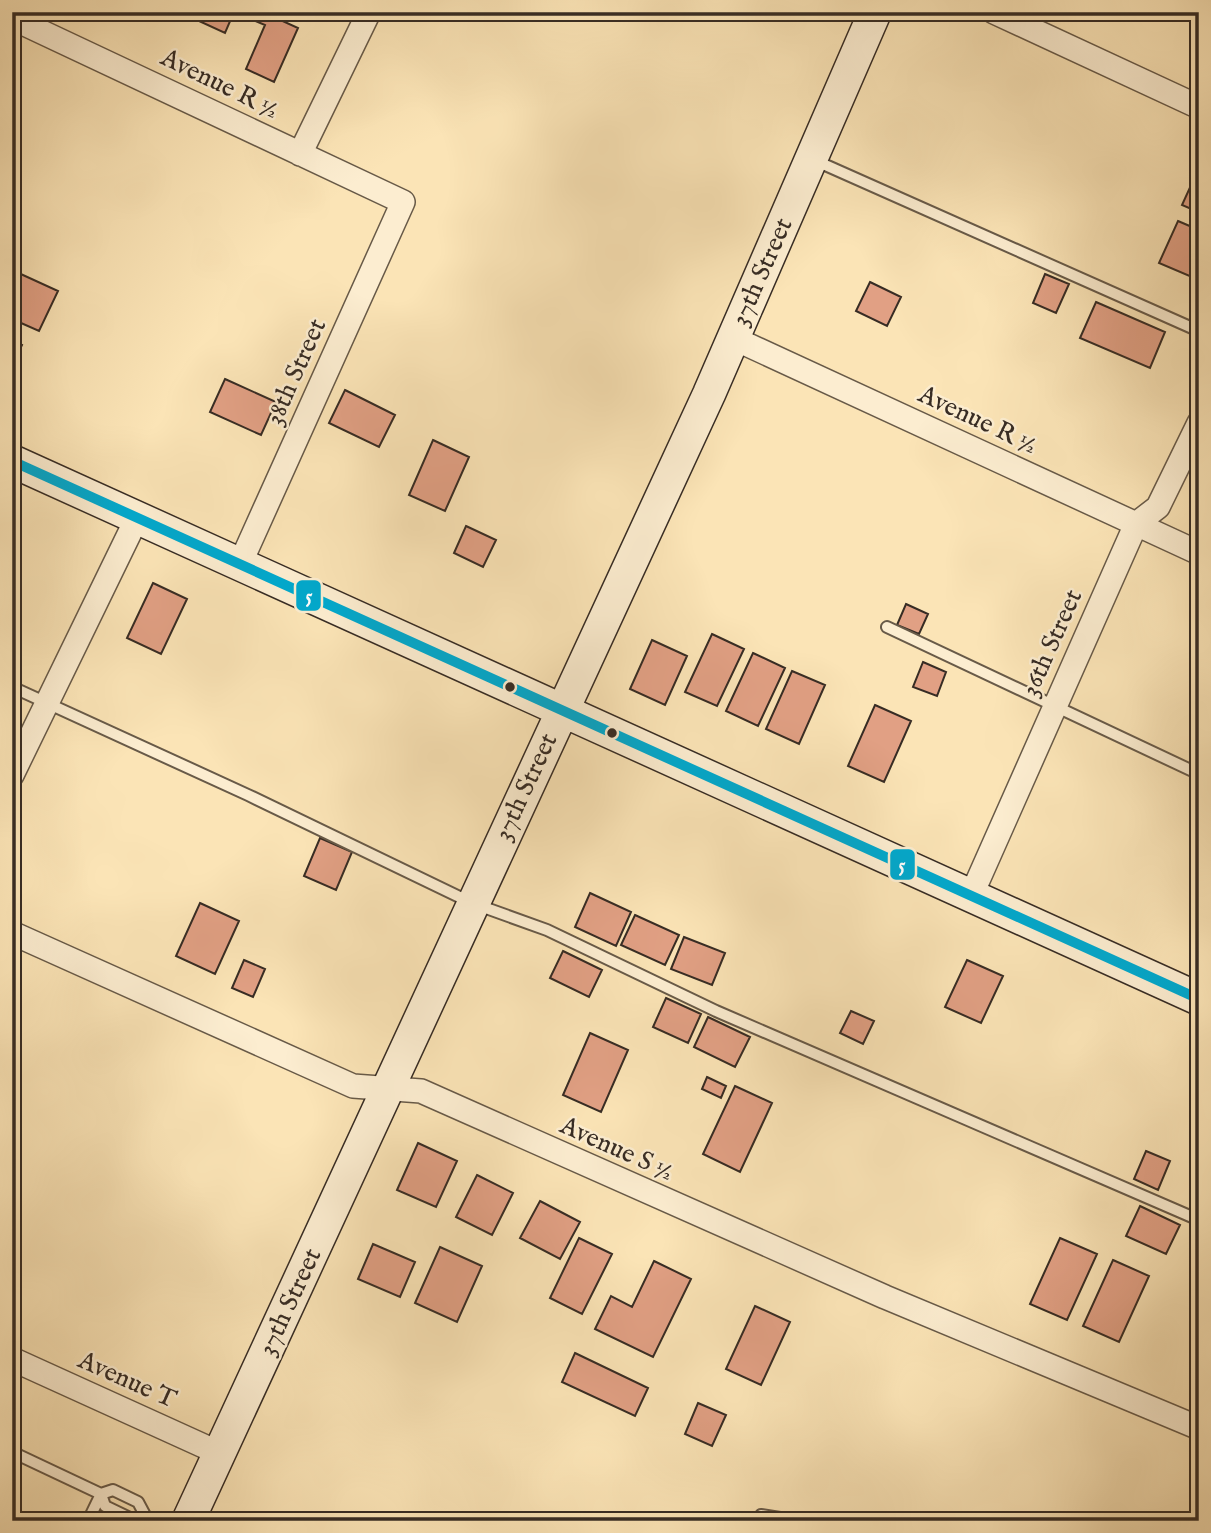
<svg xmlns="http://www.w3.org/2000/svg" width="1211" height="1533" font-family="'IM FELL English',serif">
	<style>
		.building { fill: #e1a084; stroke: #372c24; stroke-width: 2 }
		.lines { fill: none; stroke-linecap: round; stroke-linejoin: round }
		.lane-casing { stroke: #685a48; stroke-width: 14 }
		.street-casing { stroke: #685a48; stroke-width: 26 }
		.secondary-casing { stroke: #372c24; stroke-width: 35 }
		.lane { stroke: #fcedd0; stroke-width: 10 }
		.street { stroke: #fcedd0; stroke-width: 23 }
		.secondary { stroke: #fcedd0; stroke-width: 32 }
		.bus-1-casing { stroke: #fcedd0; stroke-width: 16 }
		.bus-1 { stroke: #00a9ce; stroke-width: 10 }
		.bus-dot { fill: #372c24; stroke: #fcedd0; stroke-width: 2.5 }
		.labels { text-anchor: middle; dominant-baseline: central; stroke-width: 5; stroke-linejoin: round; paint-order: stroke }
		.street-label { font-size: 26px; fill: #372c24; stroke: #fcedd0 }
		.line-badge { stroke: #fcedd0; stroke-width: 2.5 }
		.badge-label { font-size: 19px; text-anchor: middle; font-weight: bold; fill: #fff }
	</style>
	<rect width="100%" height="100%" fill="#fbe4b6"/>
	<filter id="stains"><feTurbulence type="fractalNoise" baseFrequency=".00286" numOctaves="4"/><feColorMatrix values="0 0 0 0 .2 0 0 0 0 .09 0 0 0 0 .02 0 0 0 .5 -.17"/></filter>
	<radialGradient id="worn" r=".72"><stop offset=".6" stop-color="#630" stop-opacity="0"/><stop offset="1" stop-color="#630" stop-opacity=".3"/></radialGradient>
	<path class="building" d="M188 12H234L225 33 186 15Z
		M242 12H263L298 28 274 82 246 69 265 25 241 15Z
		M1192 183 1199 186V205L1196 211 1182 205Z
		M1178 221 1199 230V280L1159 263Z
		M12 270 58 291 39 331 12 319Z
		M1045 274 1069 284 1056 313 1033 303Z
		M870 282 901 297 887 326 856 311Z
		M1096 302 1165 332 1150 368 1080 338Z
		M12 340 22 345 12 365Z
		M225 379 276 402 261 435 210 412Z
		M345 390 395 415 379 447 329 423Z
		M433 440 469 457 445 511 409 495Z
		M466 526 496 540 483 567 454 553Z
		M153 583 187 599 161 654 127 638Z
		M906 604 928 614 919 634 897 625Z
		M712 634 744 649 717 706 685 692Z
		M652 640 687 656 665 705 630 689Z
		M753 653 785 668 758 726 726 711Z
		M923 662 946 672 937 696 913 687Z
		M792 671 825 685 799 744 766 729Z
		M875 705 911 721 884 782 848 766Z
		M320 838 352 852 336 890 304 876Z
		M590 893 631 912 616 946 575 927Z
		M200 903 239 921 215 974 176 956Z
		M635 915 679 935 665 965 621 945Z
		M684 937 725 953 712 985 671 969Z
		M563 951 602 970 589 997 550 978Z
		M244 960 265 969 253 997 232 988Z
		M967 960 1003 976 981 1023 945 1007Z
		M666 998 701 1014 688 1043 653 1027Z
		M851 1011 874 1021 863 1044 840 1033Z
		M708 1017 750 1037 735 1067 694 1047Z
		M590 1033 628 1050 601 1112 563 1095Z
		M707 1077 726 1086 721 1098 702 1089Z
		M735 1086 772 1103 740 1172 703 1154Z
		M418 1143 457 1161 436 1207 397 1190Z
		M1146 1151 1170 1161 1158 1190 1134 1179Z
		M477 1175 513 1193 492 1235 456 1217Z
		M540 1201 580 1222 560 1259 520 1238Z
		M1140 1206 1180 1225 1166 1254 1126 1236Z
		M579 1238 612 1254 582 1314 550 1298Z
		M1060 1238 1097 1254 1067 1320 1030 1304Z
		M373 1244 415 1262 400 1297 358 1279Z
		M440 1247 482 1266 457 1322 415 1303Z
		M1113 1260 1149 1276 1119 1342 1083 1326Z
		M654 1261 691 1279 653 1357 595 1329 611 1296 632 1307Z
		M755 1306 790 1322 761 1385 726 1369Z
		M575 1353 648 1388 635 1416 562 1382Z
		M698 1403 726 1415 712 1446 685 1434Z"/>
	<g class="lines">
		<g class="lane-casing">
			<path id="lane" d="M814 160 1199 331
				M887 627 1199 774
				M12 687 248 795 472 903 547 930 716 1011 1199 1220
				M12 1452 101 1494 113 1490 138 1502 146 1517
				M101 1494 105 1506 132 1519 146 1517 155 1521
				M761 1515 799 1521
				M88 1521 101 1494"/>
		</g>
		<g class="street-casing">
			<path id="street" d="M994 12 1199 107
				M12 18 403 202 240 564
				M300 154 369 12
				M733 338 1199 553
				M12 775 137 518
				M971 896 1136 524 1158 507 1199 423
				M12 933 353 1086 421 1091 885 1297 1199 1428
				M12 1359 219 1453"/>
		</g>
		<g class="secondary-casing">
			<path id="secondary" d="M12 461 1199 999
				M188 1521 709 394 875 12"/>
		</g>
		<use href="#lane" class="lane"/>
		<use href="#street" class="street"/>
		<use href="#secondary" class="secondary"/>
		<g class="bus-1-casing">
			<path id="bus-1" d="M12 461 1199 999"/>
		</g>
		<use href="#bus-1" class="bus-1"/>
	</g>
	<g class="bus-dot">
		<circle cx="510" cy="687" r="6"/>
		<circle cx="612" cy="733" r="6"/>
	</g>
	<g class="labels">
		<g class="street-label">
			<text transform="translate(220 84) rotate(26)">Avenue R ½</text>
			<text transform="translate(762 272) rotate(-66)">37th Street</text>
			<text transform="translate(296 372) rotate(-66)">38th Street</text>
			<text transform="translate(978 420) rotate(25)">Avenue R ½</text>
			<text transform="translate(1052 643) rotate(-66)">36th Street</text>
			<text transform="translate(526 787) rotate(-65)">37th Street</text>
			<text transform="translate(617 1149) rotate(24)">Avenue S ½</text>
			<text transform="translate(290 1302) rotate(-65)">37th Street</text>
			<text transform="translate(127 1380) rotate(24)">Avenue T</text>
		</g>
	</g>
	<g class="line-badge">
		<rect x="295" y="579" width="27" height="33" rx="7" fill="#00a9ce"/>
		<rect x="889" y="848" width="27" height="33" rx="7" fill="#00a9ce"/>
	</g>
	<g class="badge-label">
		<text x="309" y="602">5</text>
		<text x="902" y="871">5</text>
	</g>
	<rect width="1211" height="1533" fill="none" stroke="#fbe4b6" stroke-width="42"/>
	<rect x="14" y="14" width="1183" height="1505" fill="none" stroke="#372c24" stroke-width="3.5"/>
	<rect x="21" y="21" width="1169" height="1491" fill="none" stroke="#372c24" stroke-width="2"/>
	<rect width="100%" height="100%" filter="url(#stains)"/>
	<rect width="100%" height="100%" fill="url(#worn)"/>
</svg>
